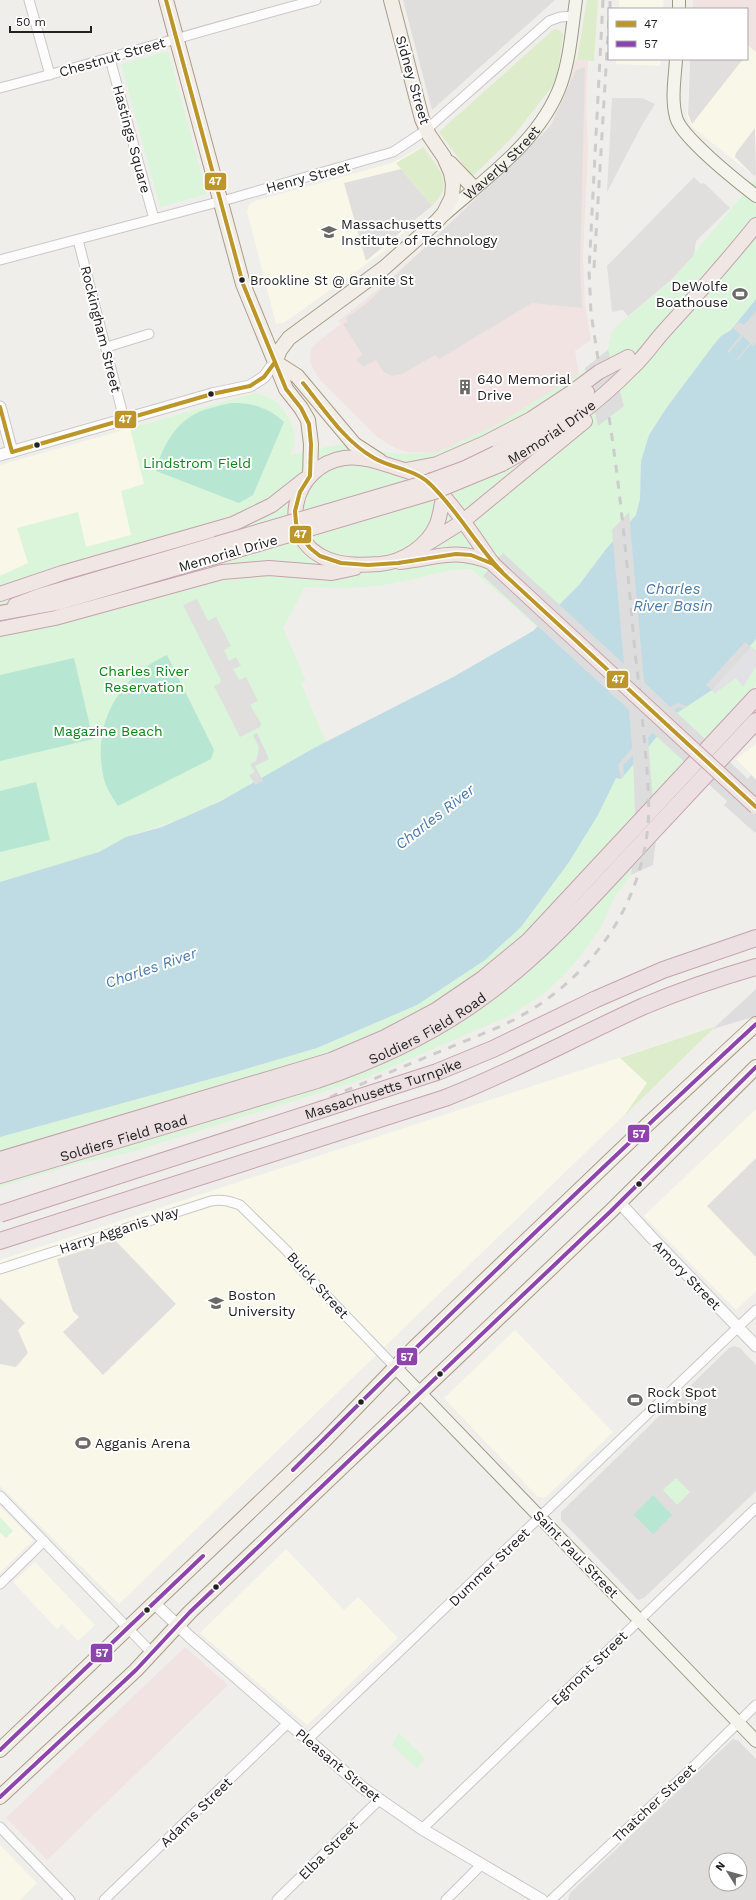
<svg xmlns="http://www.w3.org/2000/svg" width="756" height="1900" font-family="'Work Sans',sans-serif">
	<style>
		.residential { fill: #dfdedc; fill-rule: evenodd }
		.commercial { fill: #f1e3e1 }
		.education { fill: #f8f7e8 }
		.grass { fill: #ddeccb }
		.park { fill: #daf5da }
		.pitch { fill: #b7e6d2 }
		.parking { fill: #e0dfde }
		.plaza { fill: #e2e1e5 }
		.water { fill: #bfdbe3 }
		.pier { fill: #dedddd }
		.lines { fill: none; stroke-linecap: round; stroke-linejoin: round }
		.minor-casing { stroke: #c9c8c7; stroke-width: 11 }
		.tertiary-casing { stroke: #c9c8c7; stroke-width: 13 }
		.secondary-casing { stroke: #999a82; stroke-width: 14 }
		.primary-casing { stroke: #a79c86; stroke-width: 16 }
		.trunk-casing { stroke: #c5a2ac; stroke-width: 16 }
		.motorway-casing { stroke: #c5a2ac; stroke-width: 18 }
		.minor { stroke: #fdfcfc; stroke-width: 9 }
		.tertiary { stroke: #fdfcfc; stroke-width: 11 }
		.secondary { stroke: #f4f4ed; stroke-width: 12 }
		.primary { stroke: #f3ede7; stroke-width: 14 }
		.trunk { stroke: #f0e6e4; stroke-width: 14 }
		.motorway { stroke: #ece0e2; stroke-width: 16 }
		.rail { stroke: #ccc; stroke-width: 3; stroke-dasharray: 8 8; stroke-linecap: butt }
		.trunk-bridge-casing { stroke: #c5a2ac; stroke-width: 16; stroke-linecap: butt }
		.motorway-bridge-casing { stroke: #c5a2ac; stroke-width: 18; stroke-linecap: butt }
		.trunk-bridge { stroke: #f0e6e4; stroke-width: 14 }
		.motorway-bridge { stroke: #ece0e2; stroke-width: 16 }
		.bus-1-casing { stroke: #fff; stroke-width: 7 }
		.bus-2-casing { stroke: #fff; stroke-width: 7 }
		.bus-1 { stroke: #bd9629; stroke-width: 4 }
		.bus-2 { stroke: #8e44ad; stroke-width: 4 }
		.bus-dot { fill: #222; stroke: #fff; stroke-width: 1.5 }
		.labels { text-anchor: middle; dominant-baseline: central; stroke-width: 4; stroke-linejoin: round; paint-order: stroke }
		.bus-label { font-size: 13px; fill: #222; stroke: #fff; text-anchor: start }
		.street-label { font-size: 14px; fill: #222; stroke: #fff }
		.poi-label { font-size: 14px; fill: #222; stroke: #fff; text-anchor: start }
		.park-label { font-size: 14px; fill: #0c8416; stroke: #fff }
		.water-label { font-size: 15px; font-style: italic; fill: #4a7aab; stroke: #fff }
		.line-badge { stroke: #fff; stroke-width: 1.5 }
		.badge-label { font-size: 11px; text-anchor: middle; font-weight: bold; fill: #fff }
	</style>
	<rect width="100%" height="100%" fill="#f0eeeb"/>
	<path class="residential" d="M403 0H555L432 110Z
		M734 1346 740 1348 756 1365V1491L644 1598 638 1600 561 1520V1512L729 1348Z
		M733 1739 739 1741 756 1759V1900H568L570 1893ZM716 1860H740V1884H716Z"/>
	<path class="commercial" d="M693 0H756V52L747 45V9H693Z
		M575 60 588 61 586 106 588 150 583 256 585 305 591 340 575 351 579 374 497 425 436 453 407 452 395 448 377 437 319 379 310 362 311 349 315 344 341 324 338 321 380 288 527 154 551 123 571 76Z
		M185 1647 228 1685 47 1860 6 1818Z"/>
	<path class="education" d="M619 0H664L663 9H619Z
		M747 45 756 52V173H750L691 126 687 117 690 59H747Z
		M616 59H661L660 66 616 64Z
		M421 147 438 170 440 194 432 206 383 252 285 322 276 324 247 211 249 205 255 201 392 163Z
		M251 394H261L267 396 280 406 287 413 293 430 294 446 132 535 86 547 0 576V465Z
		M756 744V779L736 759Z
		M716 1026 119 1604 0 1486V1260Z
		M756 1109V1291L736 1310 644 1216Z
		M515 1330 613 1432 546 1497 542 1498 537 1496 444 1398Z
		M0 1506 33 1540 0 1573Z
		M286 1549 344 1610 358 1597 398 1638 307 1725 200 1633Z
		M35 1562 95 1625 78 1641 62 1624 57 1629 13 1582Z
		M0 1845 37 1883 20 1900H0Z"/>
	<path class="grass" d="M587 0H598L594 61 577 60Z
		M554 29 560 30 563 35 557 76 551 88 511 139 474 175H471L439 132Z
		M423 147C438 169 456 182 432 206L396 163Z
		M716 1026 713 1029 624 1116 647 1083 620 1058Z"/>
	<path class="park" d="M168 51 207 194 160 207 121 64Z
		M756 179V299L731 330 721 336 715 343 667 407 649 435 641 461 640 499 636 515 606 549 579 585 537 627 471 569C441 569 412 581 383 585 357 589 331 588 305 587L283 628 306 681 301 683 326 742 293 760 243 790 178 820 126 837 99 852 0 882V576L28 563 17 528 78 512 86 547 131 535 121 491 144 484 130 428 251 394C277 391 298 422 294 446 293 449 291 452 290 455L341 444 398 454 436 453 497 425 579 374 608 349 612 330 670 282Z
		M756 639V685L707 740 727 759 634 859 631 875 615 896 601 927 583 953 566 973 546 992 509 1016 364 1079 128 1153 76 1164 0 1187V1137L232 1073 317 1048 417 1005 521 927 569 862 598 815 616 778 624 774 677 713 712 690Z
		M676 1478 690 1492 677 1505 663 1490Z
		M0 1517 13 1531 6 1538 0 1532Z
		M399 1733 425 1758 417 1769 392 1745Z"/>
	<path class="pitch" d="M231 403C251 402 269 408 284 422L253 495 239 503 156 471C160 452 173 427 190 417 202 409 218 406 231 403Z
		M167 655 214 750 211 759 118 806C113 798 106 788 104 779 91 725 118 677 167 655Z
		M74 658 93 739 0 761V675Z
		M36 782 50 840 0 852V791Z
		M653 1495 672 1515 653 1534 634 1515Z"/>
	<path class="parking" d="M690 59H743L692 124 688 114Z
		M585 67 580 269 582 308 532 303 439 359 435 355 402 374 392 376 384 372 376 360 363 367 357 360 362 354 343 324 348 322 346 318 366 304 551 126 576 70Z
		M612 98H642L655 104 642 125 607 192Z
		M755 128 756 174 754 176 735 157 736 153Z
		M401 169 432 206 366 261 344 183Z
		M694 177 701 184 704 183 730 208 696 241 694 255 670 281 628 316 623 310 612 312 607 266Z
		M197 599 208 621 216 617 231 646 224 650 229 661 236 657 241 666 233 669 239 680 246 677 258 701 250 705 261 723 260 727 240 737 214 686 220 683 221 680 183 605Z
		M756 1158V1257L707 1206Z
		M115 1240 176 1304 103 1375 63 1332 79 1317 73 1311 57 1259Z
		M0 1298 25 1323 18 1330 28 1353 16 1367 0 1364Z"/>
	<path class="plaza" d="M751 647 756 650V666L743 687 736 678 714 694 712 690Z"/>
	<path class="water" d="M756 299V639L712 690 677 713 621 779 616 778 598 815 569 862 521 927 485 960 417 1005 317 1048 232 1073 0 1137V882L99 852 126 837 162 827 221 801 314 748 455 676 533 631 579 585 606 549 636 515 640 499 641 461 649 435 667 407 715 343 721 336 731 330Z"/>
	<path class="pier" d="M756 311V343L754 346 751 344 737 361 736 360 750 343 743 336 729 353 727 352 741 335 733 328 738 322 744 325Z
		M608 350 624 406 598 426 585 368Z
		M629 512 644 682 670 707 678 703 687 706 684 709 679 707 674 710 748 779 751 775 756 780V831L755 833 724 805 727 801 653 733 648 737 656 840 653 865 631 875 636 837 633 755 623 765 624 774 621 779 618 765 632 748 629 710 483 576 503 553 624 664 612 530Z
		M745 642 751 647 712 690 706 685Z
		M257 733 269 759 255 766 263 781 255 785 249 775 255 772 250 764 256 761 259 748 253 735Z
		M756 989V1016L713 1029Z"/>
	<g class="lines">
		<g class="minor-casing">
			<path id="minor" d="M29 0 50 75
				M110 59 154 219
				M0 88C106 60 210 28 316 0
				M78 240 124 419
				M0 260 233 198 393 152 426 130 549 21 560 17 574 16
				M107 347 149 334
				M0 1269 211 1201C222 1199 229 1201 240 1205L287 1251 298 1266 395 1367
				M0 1496 153 1654
				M0 1584 44 1541
				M307 1740 756 1310
				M0 1827 70 1900
				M422 1829 756 1508
				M104 1900 288 1723
				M277 1900 379 1800
				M446 1900 482 1864
				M551 1900 693 1767 756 1705"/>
		</g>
		<g class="tertiary-casing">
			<path id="tertiary" d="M0 407 12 452
				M0 455 212 394 250 386 264 377 275 362
				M619 1202 653 1239 756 1346
				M154 1603 190 1637 363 1788 422 1829 542 1900"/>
		</g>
		<g class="secondary-casing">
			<g id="secondary">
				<path d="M679 9V0"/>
				<path d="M676 59C675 77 671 99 676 117 680 136 738 182 756 196"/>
				<path id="s1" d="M444 215C487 177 541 140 561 84 570 58 572 28 576 0"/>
				<path d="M395 1367 756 1741"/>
			</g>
		</g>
		<g class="primary-casing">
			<path id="primary" d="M166 0 243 284 286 389 301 408 308 420 311 444 310 476
				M450 163 474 188
				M275 362 280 350 289 338 384 268 437 221 444 213 452 197 453 184 451 173 444 157 429 135 422 119 391 0
				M275 362 297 376 354 444 380 461
				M0 1750 323 1442 414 1348 646 1126 756 1024
				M0 1797 136 1670 190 1612 611 1211 756 1067"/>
		</g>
		<g class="trunk-casing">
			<g id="trunk">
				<path d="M496 453 542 426 587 392"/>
				<path id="s2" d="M502 464C550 438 595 406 633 367 645 356 654 342 665 330 696 296 727 261 756 225"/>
				<path d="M406 470 437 464 485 443 531 419 572 392 599 372 628 357"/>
				<path d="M443 498C441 507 440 516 437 524 428 546 403 562 380 564 363 565 343 566 327 559 275 537 292 466 344 458 359 456 374 460 388 465 400 469 415 472 425 479 448 495 476 540 493 564"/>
				<path d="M425 545 462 522 585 421"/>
				<path d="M400 562C439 558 454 547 493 563"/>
				<path d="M0 594 62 573 233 524 272 505 305 479"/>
				<path d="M15 605 39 596 216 544"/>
				<path d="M0 613 61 602 218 556"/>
				<path d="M0 629 55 618 222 572 269 568 332 573 355 568"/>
			</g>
		</g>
		<g class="motorway-casing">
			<g id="motorway">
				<path d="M594 1000 663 970 756 938"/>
				<path d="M0 1160 331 1061 385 1038 436 1011 483 979 529 941 756 697"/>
				<path id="s3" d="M0 1175 317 1080C373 1061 428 1036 477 1001 535 960 582 908 630 856 672 811 714 766 756 721"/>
				<path d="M0 1241 445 1098C513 1072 577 1036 644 1006 680 991 718 978 756 967"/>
			</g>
		</g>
		<use href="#minor" class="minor"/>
		<use href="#tertiary" class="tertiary"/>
		<use href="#secondary" class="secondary"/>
		<use href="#primary" class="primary"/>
		<use href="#trunk" class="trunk"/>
		<use href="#motorway" class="motorway"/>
		<path class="rail" d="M610 9V0
			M594 268 609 18
			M598 359 591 313 589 271 603 0
			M0 1218 202 1153 272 1125 335 1095 499 1027C581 990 640 915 648 825 650 799 647 772 645 747 642 715 639 684 635 652 628 574 621 495 609 417"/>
		<g class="trunk-bridge-casing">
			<path id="trunk-bridge" d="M216 544 424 483 465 468 496 453
				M218 556 434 492 502 464
				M493 564 756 807"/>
		</g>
		<g class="motorway-bridge-casing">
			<g id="motorway-bridge">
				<path id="s4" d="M0 1214 437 1072 493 1049 594 1000"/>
			</g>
		</g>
		<use href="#trunk-bridge" class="trunk-bridge"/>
		<use href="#motorway-bridge" class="motorway-bridge"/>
		<g class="bus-1-casing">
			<path id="bus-1" d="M166 0 243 284 286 389 301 408 309 424 311 444 310 476 300 492 295 511 296 523 301 536 310 548 320 556 341 563 368 565 398 563 456 554 471 555 493 564 756 807
				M303 383C324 409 344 441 374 458 391 468 414 469 429 483 457 509 475 544 502 572
				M0 407 12 452 212 394 250 386 264 377 275 362"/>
		</g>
		<g class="bus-2-casing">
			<path id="bus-2" d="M293 1470C444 1318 599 1170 756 1024
				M0 1750 203 1556
				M0 1797 136 1670 190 1612 611 1211 756 1067"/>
		</g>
		<use href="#bus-1" class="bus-1"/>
		<use href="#bus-2" class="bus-2"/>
	</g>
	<defs>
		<g id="university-bare" transform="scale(1.2)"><path d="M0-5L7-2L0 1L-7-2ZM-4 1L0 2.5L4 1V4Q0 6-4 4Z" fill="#6a6968" stroke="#fff" stroke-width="2.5" paint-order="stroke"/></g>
		<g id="stadium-bare" transform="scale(1.2)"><path d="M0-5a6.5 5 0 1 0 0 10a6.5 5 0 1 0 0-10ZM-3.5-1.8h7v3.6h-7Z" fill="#6a6968" stroke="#fff" stroke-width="2.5" paint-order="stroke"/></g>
		<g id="building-bare" transform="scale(1.2)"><path d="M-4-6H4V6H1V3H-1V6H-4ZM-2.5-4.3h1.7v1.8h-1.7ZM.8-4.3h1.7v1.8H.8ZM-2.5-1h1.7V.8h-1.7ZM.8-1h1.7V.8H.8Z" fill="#6a6968" stroke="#fff" stroke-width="2.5" paint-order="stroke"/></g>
	</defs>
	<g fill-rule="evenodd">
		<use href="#university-bare" x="329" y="232"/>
		<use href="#stadium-bare" x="740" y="294"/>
		<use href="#building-bare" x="465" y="387"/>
		<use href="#university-bare" x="216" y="1303"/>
		<use href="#stadium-bare" x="635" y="1400"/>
		<use href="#stadium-bare" x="83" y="1443"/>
	</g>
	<g class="bus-dot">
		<circle cx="242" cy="280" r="3.5"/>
		<circle cx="211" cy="394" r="3.5"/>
		<circle cx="37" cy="445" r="3.5"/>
		<circle cx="639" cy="1184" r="3.5"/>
		<circle cx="440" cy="1374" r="3.5"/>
		<circle cx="361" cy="1402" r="3.5"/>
		<circle cx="216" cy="1587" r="3.5"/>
		<circle cx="147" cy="1610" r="3.5"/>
	</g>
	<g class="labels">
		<g class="bus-label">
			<text x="250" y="280">Brookline St @ Granite St</text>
		</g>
		<g class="street-label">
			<text transform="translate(112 57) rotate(-16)">Chestnut Street</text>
			<text transform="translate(413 80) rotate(74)">Sidney Street</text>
			<text transform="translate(132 139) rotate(75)">Hastings Square</text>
			<text stroke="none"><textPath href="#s1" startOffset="78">Waverly Street</textPath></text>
			<text transform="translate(308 177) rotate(-15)">Henry Street</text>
			<text transform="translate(101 329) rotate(76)">Rockingham Street</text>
			<text stroke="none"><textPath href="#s2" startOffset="59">Memorial Drive</textPath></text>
			<text transform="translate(228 553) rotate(-16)">Memorial Drive</text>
			<text stroke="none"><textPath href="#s3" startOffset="453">Soldiers Field Road</textPath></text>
			<text stroke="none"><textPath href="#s4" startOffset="403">Massachusetts Turnpike</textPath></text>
			<text stroke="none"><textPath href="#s3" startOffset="129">Soldiers Field Road</textPath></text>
			<text transform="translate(119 1230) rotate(-18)">Harry Agganis Way</text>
			<text transform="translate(687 1275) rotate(46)">Amory Street</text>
			<text transform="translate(318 1285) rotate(48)">Buick Street</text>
			<text transform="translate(576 1554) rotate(46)">Saint Paul Street</text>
			<text transform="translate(489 1567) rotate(-44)">Dummer Street</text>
			<text transform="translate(589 1668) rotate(-44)">Egmont Street</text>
			<text transform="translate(338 1765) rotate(40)">Pleasant Street</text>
			<text transform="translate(654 1803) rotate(-43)">Thatcher Street</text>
			<text transform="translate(196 1812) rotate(-44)">Adams Street</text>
			<text transform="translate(328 1850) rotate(-45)">Elba Street</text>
		</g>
		<g class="poi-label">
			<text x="341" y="224">Massachusetts<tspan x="341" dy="16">Institute of Technology</tspan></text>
			<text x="728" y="286" text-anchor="end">DeWolfe<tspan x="728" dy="16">Boathouse</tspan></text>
			<text x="477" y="379">640 Memorial<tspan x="477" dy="16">Drive</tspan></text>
			<text x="228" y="1295">Boston<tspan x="228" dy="16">University</tspan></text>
			<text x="647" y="1392">Rock Spot<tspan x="647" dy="16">Climbing</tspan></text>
			<text x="95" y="1443">Agganis Arena</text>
		</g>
		<g class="park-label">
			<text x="197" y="463">Lindstrom Field</text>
			<text x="144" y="671">Charles River<tspan x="144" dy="16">Reservation</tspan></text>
			<text x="108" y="731">Magazine Beach</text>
		</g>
		<g class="water-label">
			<text x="673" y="589">Charles<tspan x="673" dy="17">River Basin</tspan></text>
			<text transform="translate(435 817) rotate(-38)">Charles River</text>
			<text transform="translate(151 968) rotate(-19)">Charles River</text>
		</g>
	</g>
	<g class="line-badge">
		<rect x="204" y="172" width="23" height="19" rx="4" fill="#bd9629"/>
		<rect x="114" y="410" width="23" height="19" rx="4" fill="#bd9629"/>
		<rect x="289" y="525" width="23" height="19" rx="4" fill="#bd9629"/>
		<rect x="606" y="670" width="23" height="19" rx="4" fill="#bd9629"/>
		<rect x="627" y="1124" width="23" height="19" rx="4" fill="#8e44ad"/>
		<rect x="396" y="1347" width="22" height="19" rx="4" fill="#8e44ad"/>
		<rect x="90" y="1643" width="23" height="20" rx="4" fill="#8e44ad"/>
	</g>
	<g class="badge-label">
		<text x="215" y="185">47</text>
		<text x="125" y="423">47</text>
		<text x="300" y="538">47</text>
		<text x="618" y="683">47</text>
		<text x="639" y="1138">57</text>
		<text x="407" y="1361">57</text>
		<text x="102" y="1657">57</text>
	</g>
	<rect x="608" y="8" width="140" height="52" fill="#ffffff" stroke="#a7a7a7"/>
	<rect x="616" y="21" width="20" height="6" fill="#bd9629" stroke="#a7a7a7"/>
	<text x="644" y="28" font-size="12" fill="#222222">47</text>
	<rect x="616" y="41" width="20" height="6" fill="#8e44ad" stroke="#a7a7a7"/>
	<text x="644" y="48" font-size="12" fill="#222222">57</text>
	<g transform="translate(728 1872) rotate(307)"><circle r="19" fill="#ffffff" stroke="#a7a7a7"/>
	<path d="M0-3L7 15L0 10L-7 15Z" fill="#6a6968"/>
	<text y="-6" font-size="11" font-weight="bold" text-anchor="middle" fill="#222222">N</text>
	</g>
	<path d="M10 26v6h81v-6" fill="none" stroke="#222222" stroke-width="2"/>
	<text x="16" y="26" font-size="12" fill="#222222" stroke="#ffffff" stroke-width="3" paint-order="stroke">50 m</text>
</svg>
